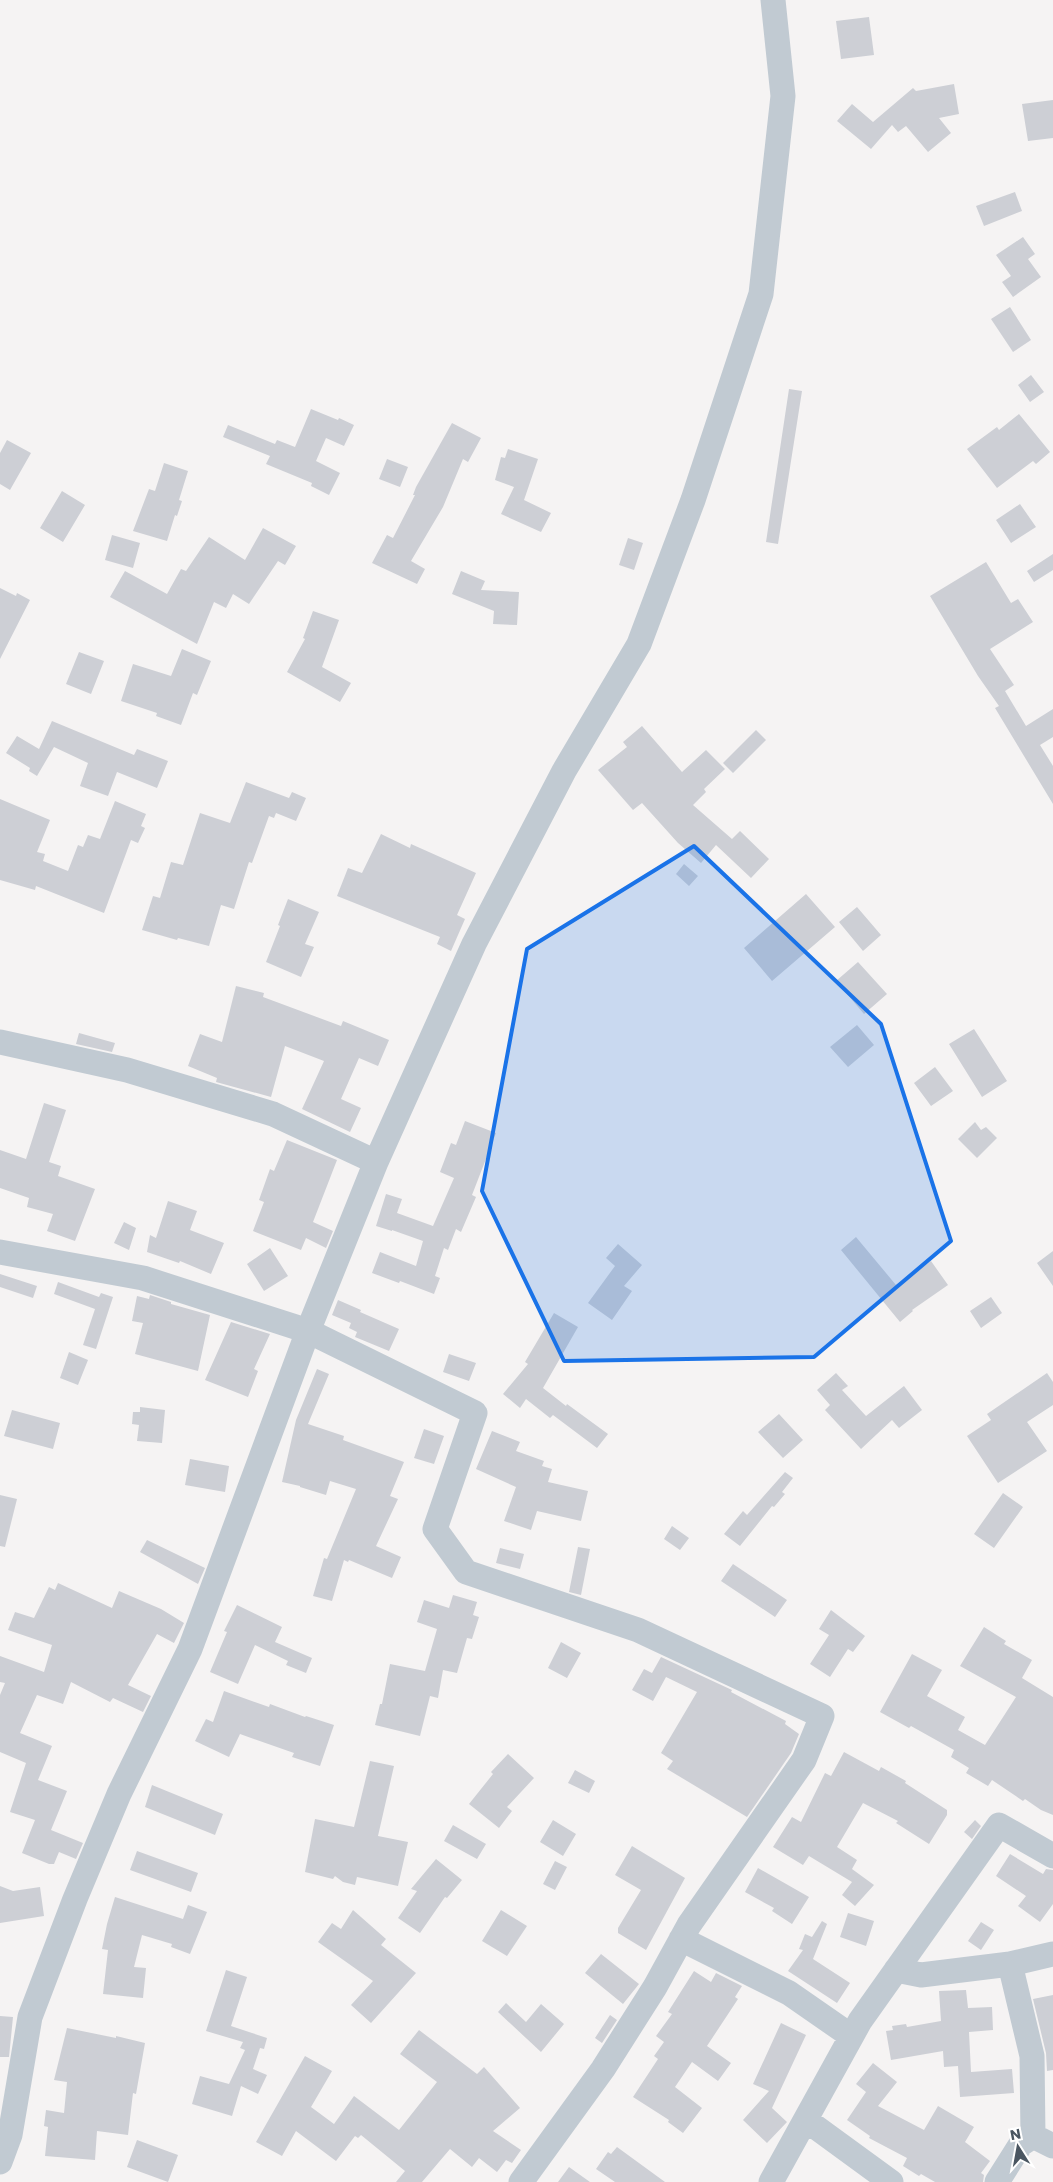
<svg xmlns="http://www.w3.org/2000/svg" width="1053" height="2182" font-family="Poppins,sans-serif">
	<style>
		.building { fill: #cdcfd5 }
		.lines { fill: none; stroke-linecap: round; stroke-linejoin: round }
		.minor { stroke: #c1cad2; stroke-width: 25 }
		.marked { fill: #1a73e8; fill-opacity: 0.2; stroke: #1a73e8; stroke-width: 4; stroke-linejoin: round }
	</style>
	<rect width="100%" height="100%" fill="#f5f3f3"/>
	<path class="building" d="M869 17 874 55 841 59 836 21Z
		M954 84 959 114 939 118 951 133 928 152 906 126 898 132 892 125 871 149 837 121 852 104 873 122 913 88 916 91Z
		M1053 100V138L1028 141 1022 104Z
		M1015 192 1022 211 984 226 976 206Z
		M1023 237 1035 254 1028 259 1041 277 1013 297 1002 282 1011 276 996 255Z
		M1010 307 1031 340 1013 352 991 319Z
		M1031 375 1044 392 1030 402 1018 385Z
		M789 389 802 391 778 544 766 542Z
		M311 409 338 420 339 418 354 425 344 446 326 438 316 461 340 473 329 495 311 486 312 483 266 464 270 456 223 437 228 425 275 444 277 440 295 447Z
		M1019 414 1050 452 1036 464 1033 461 997 488 967 449 997 427 999 430Z
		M452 423 481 438 468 462 463 459 443 507 411 561 425 569 417 584 372 563 387 535 393 538 415 495H413L416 487Z
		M7 440 31 453 10 490 0 484V453Z
		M508 449 538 459 524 500 551 513 541 532 501 514 514 487 495 480 501 457 505 458Z
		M387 459 408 467 400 487 379 479Z
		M164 463 188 471 179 500 182 501 177 516 175 515 167 541 133 531 149 489 155 491Z
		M62 491 85 505 63 542 40 528Z
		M1020 504 1036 527 1011 543 996 520Z
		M263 528 296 546 285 565 278 561 249 604 233 594 226 608 214 602 197 644 110 597 125 571 167 594 181 569 186 571 209 537 245 560Z
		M112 535 140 543 133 568 105 560Z
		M628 538 643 543 634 570 619 565Z
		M1053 554V570L1034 582 1027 571Z
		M986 562 1011 603 1018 599 1033 622 990 649 1014 685 1005 691 1026 726 1053 709V737L1040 745 1053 766V804L995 708 999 706 978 676 930 596Z
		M461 571 485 581 481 590 519 592 517 625 493 624 494 611 452 594Z
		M0 588 16 596 17 593 30 600 0 659Z
		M313 611 339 620 322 667 351 683 340 702 287 672 305 639 303 638Z
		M182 649 211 661 197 695 193 693 181 725 156 716 157 713 121 701 133 664 171 676Z
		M79 652 104 661 91 694 66 684Z
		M52 721 134 755 137 749 168 761 157 788 117 772 108 796 80 786 88 763 54 747 37 776 29 771 30 768 6 753 17 736 39 749Z
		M642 726 682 772 706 750 725 769 704 789 706 792 693 805 732 839 740 831 769 859 751 878 716 845 701 863 678 843 642 803 633 810 598 770 627 747 623 742Z
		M756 730 766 740 733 773 723 763Z
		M246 782 289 798 292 792 306 798 296 821 276 813 274 818 269 816 252 863 249 862 234 909 221 905 209 946 178 938 177 940 142 930 153 896 160 898 171 862 183 865 200 813 230 823Z
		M0 799 50 820 37 852 45 854 43 861 68 871 78 845 83 847 88 835 100 839 115 801 146 814 141 826 145 828 138 843 131 840 104 913 36 886 35 890 0 880Z
		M381 834 410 848 411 844 476 873 457 915 465 919 451 951 437 944 440 937 337 896 348 868 362 873Z
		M684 864 698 876 689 886 676 874Z
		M806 894 835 927 772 981 744 948Z
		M288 899 319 912 305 944 314 947 301 977 266 962 280 926 278 925Z
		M857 907 881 935 863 951 839 922Z
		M858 962 887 994 864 1014 836 981Z
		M236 986 264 993 263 997 341 1026 343 1021 389 1040 378 1066 359 1058 341 1099 361 1108 350 1132 302 1109 324 1061 285 1046 271 1097 216 1082 217 1078 188 1066 200 1034 222 1042Z
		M857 1025 874 1045 848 1067 830 1047Z
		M974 1029 1007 1081 982 1097 949 1044Z
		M79 1033 115 1043 112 1052 76 1044Z
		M935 1067 953 1091 931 1106 914 1083Z
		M44 1103 66 1110 49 1162 61 1166 58 1176 95 1189 75 1241 47 1231 53 1214 27 1207 29 1198 0 1188V1150L26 1159Z
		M465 1121 496 1133 472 1195 476 1197 461 1232 456 1229 448 1250 444 1248 435 1276 440 1278 434 1294 400 1281 399 1283 372 1273 380 1252 416 1266 423 1241 392 1230V1231L376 1226 386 1194 402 1199 397 1213 433 1226 454 1178 440 1172 451 1143 456 1145Z
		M975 1122 981 1130 986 1127 997 1138 977 1158 958 1139Z
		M287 1140 337 1160 313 1222 333 1231 326 1248 306 1238 301 1250 253 1231 264 1202 259 1200 270 1169 274 1171Z
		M168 1201 197 1211 190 1230 224 1243 211 1274 180 1261 179 1263 147 1252 150 1235 156 1238Z
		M124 1222 136 1228 129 1250 114 1243Z
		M856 1237 896 1285 931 1261 948 1285 912 1310 913 1311 900 1322 841 1250Z
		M618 1244 642 1265 624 1286 632 1291 612 1320 588 1303 615 1266 606 1258Z
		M270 1248 288 1276 264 1291 247 1264Z
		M1053 1251V1286L1037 1263Z
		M0 1274 37 1286 33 1298 0 1287Z
		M58 1282 99 1297 101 1293 113 1297 96 1349 83 1345 95 1309 54 1294Z
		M150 1295 171 1302V1304L210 1315 198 1371 135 1354 143 1323 132 1321 137 1296 149 1299Z
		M991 1297 1002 1313 981 1328 970 1311Z
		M338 1300 361 1310 360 1312 399 1329 389 1351 355 1337 357 1332 349 1328 351 1323 332 1315Z
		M554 1313 578 1327 543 1388 566 1406 567 1404 608 1434 597 1448 553 1415 550 1418 526 1399 520 1408 503 1394 528 1364 525 1362Z
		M231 1322 270 1334 254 1369 258 1371 248 1397 205 1380Z
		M69 1352 88 1360 78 1385 60 1378Z
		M449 1354 476 1363 469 1381 443 1372Z
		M317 1369 329 1374 308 1424 344 1436 343 1440 404 1462 390 1496 398 1499 376 1546 401 1557 392 1578 349 1560 348 1562 344 1560 332 1601 313 1596 324 1558 327 1559 356 1489 330 1481 326 1495 300 1487V1486L282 1482 296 1420Z
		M836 1373 848 1386 842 1390 866 1416 904 1386 922 1410 899 1428 892 1420 861 1449 825 1410 830 1405 817 1390Z
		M1047 1373 1053 1382V1405L1027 1422 1047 1451 998 1483 967 1436 991 1420 987 1414Z
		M140 1407 165 1410 162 1443 137 1441 139 1425 132 1424 133 1412H140Z
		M12 1410 60 1423 53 1449 4 1436Z
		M779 1414 803 1440 783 1458 758 1432Z
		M424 1429 444 1436 434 1464 414 1458Z
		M492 1431 520 1442 516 1451 544 1461 542 1466 552 1469 548 1482 588 1491 581 1521 537 1511 531 1530 504 1521 516 1487 476 1469Z
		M190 1459 229 1466 225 1492 185 1485Z
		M785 1472 793 1478 782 1492 785 1494 774 1507 772 1506 740 1546 724 1534 743 1511 747 1515Z
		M1003 1493 1023 1507 994 1548 974 1534Z
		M0 1495 17 1499 5 1547 0 1546Z
		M672 1526 689 1538 680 1550 664 1539Z
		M147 1540 205 1568 198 1584 140 1552Z
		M578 1547 590 1549 581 1595 569 1592Z
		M500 1548 524 1554 520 1569 496 1563Z
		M733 1564 787 1600 775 1617 721 1581Z
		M58 1583 112 1608 119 1591 161 1609 184 1623 174 1643 157 1634 128 1685 151 1696 143 1712 113 1698 110 1702 71 1682 63 1704 37 1695 20 1733 52 1746 38 1780 67 1791 51 1830 83 1843 76 1859 59 1852 54 1864H49L22 1853 35 1820 10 1812 26 1763 0 1752V1695L5 1683 0 1682V1656L44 1672 52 1645 8 1630 15 1612 34 1618 49 1587 55 1590Z
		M453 1595 477 1602 473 1615 479 1617 472 1639 467 1638 457 1673 443 1670 438 1698 430 1696 420 1736 375 1725 380 1704H382L390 1664 425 1671 437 1629 417 1622 424 1600 449 1608Z
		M237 1605 282 1627 275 1642 312 1658 306 1673 286 1665 288 1661 255 1645 238 1684 210 1672 227 1632 224 1631Z
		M831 1610 865 1636 853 1652 848 1649 830 1677 810 1664 829 1635 819 1629Z
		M984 1627 1006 1641 1004 1644 1032 1660 1022 1678 1053 1697V1815L1041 1810 1025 1799 1023 1801 992 1780 988 1786 966 1773 969 1768 951 1757 954 1750 911 1726 909 1728 880 1712 912 1654 942 1670 927 1696 965 1717 958 1730 985 1745 1016 1697 960 1666Z
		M561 1642 581 1653 567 1678 548 1668Z
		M661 1657 732 1690 731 1692 786 1721 785 1724 799 1734 791 1753 747 1817 667 1769 673 1761 661 1753 697 1692 666 1677 653 1701 632 1690 644 1669 652 1673Z
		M224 1691 269 1707 270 1704 305 1717 306 1716 334 1725 320 1766 292 1757 294 1753 240 1734 229 1757 195 1741 206 1719 213 1722Z
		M844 1752 879 1771 881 1767 906 1781 905 1783 947 1810V1815L929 1844 896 1823 898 1821 863 1803 837 1847 857 1860 852 1869 874 1885 855 1906 842 1895 852 1882 809 1856 803 1865 773 1847 792 1817 801 1822 825 1773 831 1776Z
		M508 1754 534 1778 507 1807 512 1811 499 1828 469 1804 493 1774 491 1772Z
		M370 1761 394 1766 378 1836 408 1842 398 1886 357 1877 355 1885 343 1882 335 1876 333 1879 305 1872 315 1819 354 1827Z
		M575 1770 595 1781 589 1793 568 1783Z
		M152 1785 223 1814 215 1835 145 1807Z
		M553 1820 576 1834 563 1856 540 1842Z
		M975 1820 981 1826 972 1839 964 1832Z
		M453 1825 486 1844 477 1859 444 1841Z
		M632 1846 685 1878 646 1950 618 1933V1928L641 1890 615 1875Z
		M137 1851 198 1873 191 1892 130 1870Z
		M1010 1854 1043 1874 1046 1869 1053 1870V1904L1040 1922 1018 1906 1026 1896 996 1876Z
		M436 1859 462 1880 447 1898 445 1897 420 1933 398 1918 417 1891 411 1889Z
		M555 1861 567 1867 555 1890 543 1884Z
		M758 1868 809 1897 792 1924 772 1911 774 1908 745 1892Z
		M0 1886 13 1891 40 1887 44 1916 0 1923Z
		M115 1897 183 1919 188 1905 207 1912 190 1954 171 1947 172 1944 142 1935 134 1967 146 1968 143 1998 103 1994 108 1950 102 1949 107 1924Z
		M353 1910 386 1939 381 1945 416 1973 371 2023 351 2005 373 1981 318 1942 332 1923 341 1929Z
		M501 1910 527 1926 507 1956 482 1941Z
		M848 1913 874 1921 866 1946 840 1937Z
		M822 1921 827 1924 813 1959 850 1983 837 2003 788 1971 803 1950 799 1949 805 1934 812 1937Z
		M981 1922 994 1930 981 1950 968 1941Z
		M601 1954 639 1984 623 2004 585 1973Z
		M226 1970 247 1977 231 2026 267 2038 264 2049 260 2048 253 2069 267 2075 258 2094 241 2086 232 2116 192 2104 200 2076 229 2084 245 2050 240 2048 243 2042 206 2031Z
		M694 1971 711 1982 716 1973 742 1986 735 1997 738 1999 707 2046 731 2063 718 2081 692 2062 675 2087 702 2108 683 2133 668 2122 669 2120 633 2097 658 2059 654 2056 664 2042 656 2036 672 2014 668 2012Z
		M966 1990 968 2008 992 2007 993 2030 969 2032 971 2072 1012 2069 1014 2093 960 2097 958 2066 944 2067 943 2051 891 2060 886 2031 893 2030 892 2026 906 2024 907 2027 941 2021 939 1991Z
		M1053 1995V2070L1047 2071 1046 2053 1033 1999Z
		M506 2003 526 2022 541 2004 564 2024 541 2052 498 2012Z
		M610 2015 617 2020 602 2043 595 2038Z
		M0 2016 13 2017 9 2057H0Z
		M781 2023 806 2035 772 2108 787 2122 767 2143 743 2120 769 2091 753 2084Z
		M67 2028 116 2038V2036L145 2043 136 2094 133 2093 128 2135 97 2131 95 2160 45 2156 48 2127 44 2126 46 2110 64 2113 67 2082 54 2080Z
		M419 2030 477 2074 484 2067 520 2108 493 2131 521 2150 512 2163 506 2160 497 2172 479 2158 472 2167 450 2149 422 2182H396L405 2171 361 2135 358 2138 355 2136 336 2161 296 2131 282 2156 256 2142 305 2056 332 2071 311 2107 334 2124 354 2096 399 2130 437 2082 400 2054Z
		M873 2063 897 2082 878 2106 924 2130 938 2106 974 2127 965 2142 990 2161 981 2173 984 2175 983 2182H935L921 2174 919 2176 903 2166 907 2158 869 2138 870 2136 847 2120 866 2092 856 2084Z
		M137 2140 178 2155 168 2182 127 2167Z
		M617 2147 665 2182H615L596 2169 608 2152 611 2154Z
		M569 2167 590 2182H558Z"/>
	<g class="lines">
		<path class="minor" d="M0 1042 127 1070 273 1114 376 1162
			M0 1252 143 1278 308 1331 190 1649 119 1794 75 1899 30 2017 10 2135 0 2162
			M681 1939 789 1993 851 2036
			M1010 1964 1032 2056 1033 2136
			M896 1970 921 1975 1010 1964 1053 1954
			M806 2120 891 2182
			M1033 2136 1053 2146
			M521 2182 603 2069 655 1987 689 1925 804 1760 822 1716 638 1630 466 1572 435 1529 475 1413 308 1331 376 1162 474 944 564 771 639 644 693 500 761 294 783 96 773 0
			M771 2182 860 2021 999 1825 1053 1856
			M997 2182 1021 2144 1033 2136"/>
	</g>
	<path class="marked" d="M694 846 881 1024 951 1241 814 1357 564 1361 482 1191 527 949Z"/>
	<g transform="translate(1018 2147) rotate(349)" stroke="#ffffff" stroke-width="4" paint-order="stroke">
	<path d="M0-4L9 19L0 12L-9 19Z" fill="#4a5661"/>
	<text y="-8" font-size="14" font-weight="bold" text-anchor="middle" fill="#4a5661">N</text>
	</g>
</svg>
